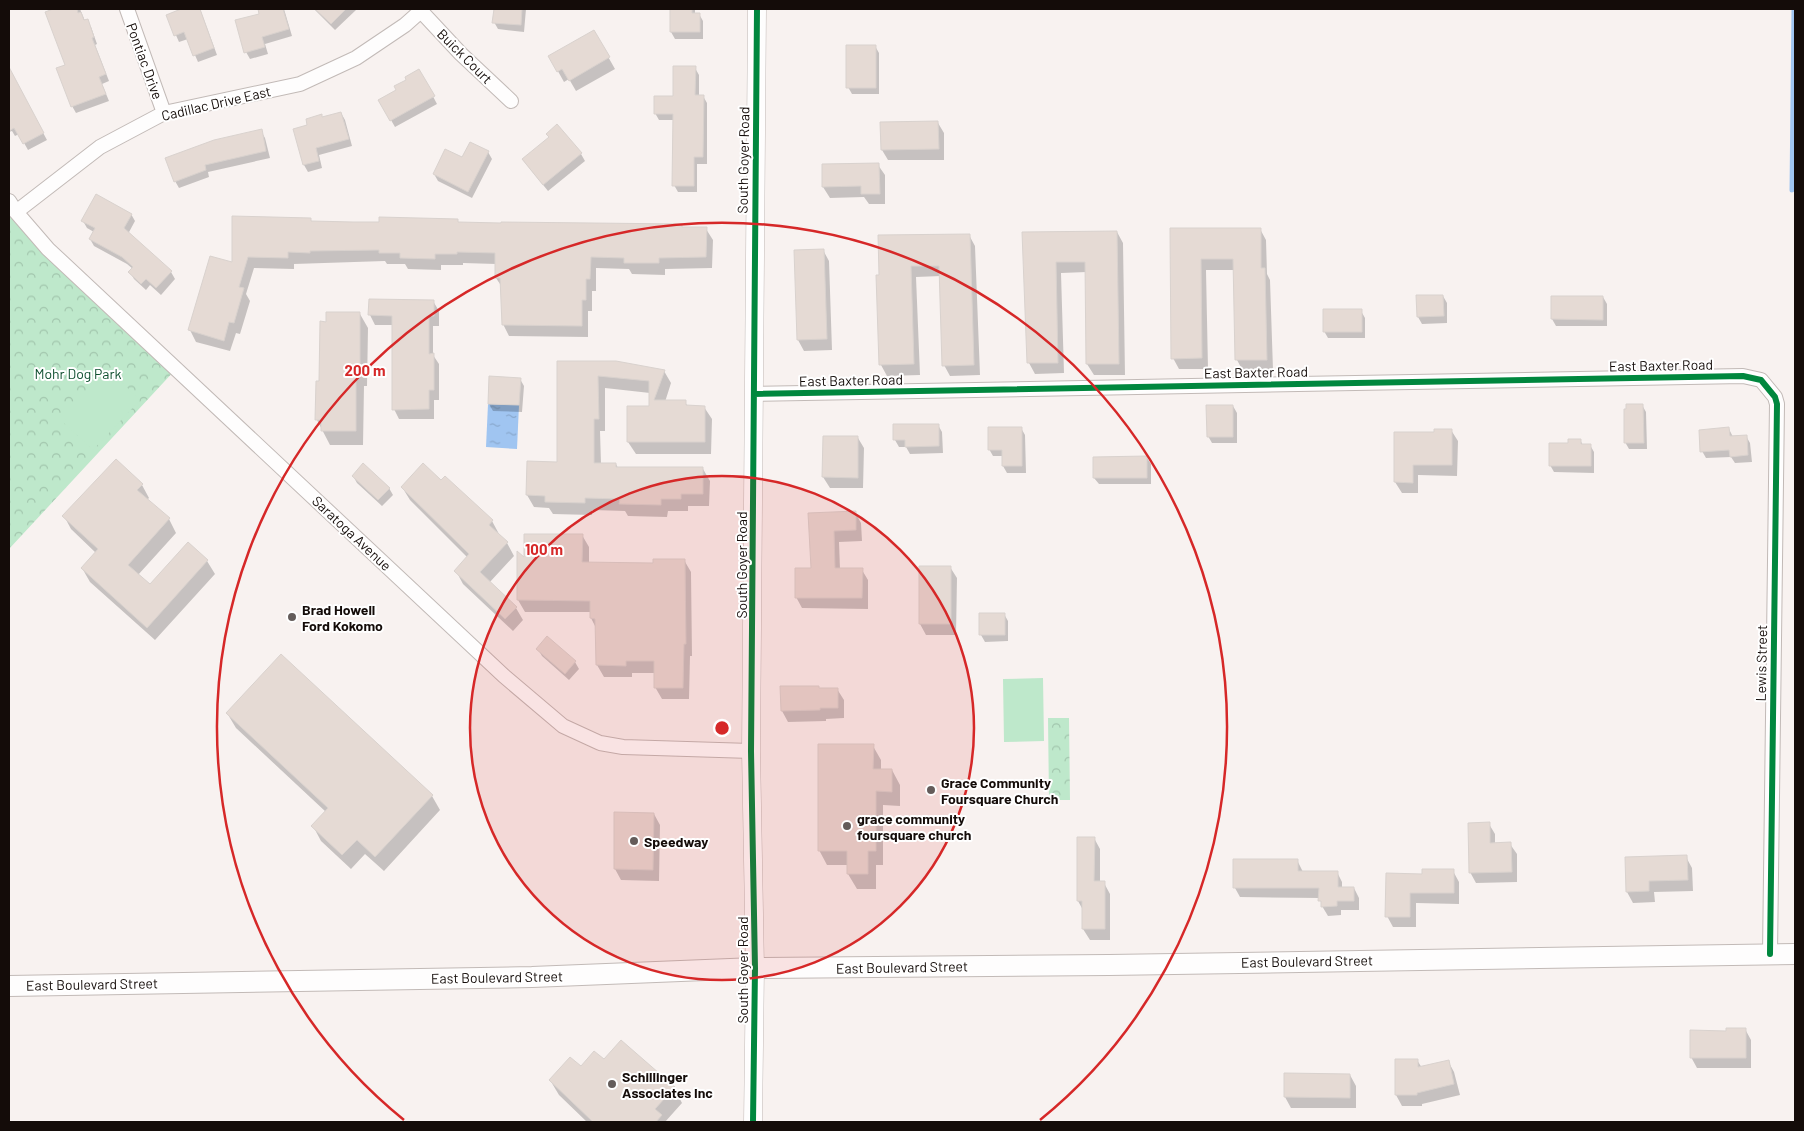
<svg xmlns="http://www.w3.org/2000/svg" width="1804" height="1131" font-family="Barlow,sans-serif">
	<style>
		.forest { fill: url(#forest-crowns) }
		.garden { fill: #bee8cb }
		.water { fill: url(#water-ripples) }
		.shadow { fill: #0003 }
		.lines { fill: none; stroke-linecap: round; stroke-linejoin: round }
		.stream { stroke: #a0c5f1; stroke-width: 5 }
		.building { fill: #e5dad4; stroke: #d9d2ce }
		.minor-casing { stroke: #c2bab7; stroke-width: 16 }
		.tertiary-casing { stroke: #c2bab7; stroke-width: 19 }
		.secondary-casing { stroke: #c2bab7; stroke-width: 22 }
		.minor { stroke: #fefdfd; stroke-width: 14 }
		.tertiary { stroke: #fefdfd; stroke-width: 18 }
		.secondary { stroke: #fefdfd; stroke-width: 20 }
		.cycleway-casing { stroke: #fff; stroke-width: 9 }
		.cycleway { stroke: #00873e; stroke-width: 6 }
		.ring { fill: none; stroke: #d62828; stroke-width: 2.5 }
		.poi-dot { fill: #645c5a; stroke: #fff; stroke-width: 2 }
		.labels { text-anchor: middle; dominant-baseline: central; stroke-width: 4; stroke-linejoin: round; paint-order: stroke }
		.street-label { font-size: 14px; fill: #140c09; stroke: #fff }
		.park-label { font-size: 14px; fill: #0d4e2e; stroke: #fff }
		.poi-label { font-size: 14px; font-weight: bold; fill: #140c09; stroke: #fff; text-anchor: start }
		.centre { fill: #d62828; stroke: #fff; stroke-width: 2.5 }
		.ring-label { font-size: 15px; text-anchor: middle; font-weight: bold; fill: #d62828; stroke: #fff; stroke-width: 4; stroke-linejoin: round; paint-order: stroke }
	</style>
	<defs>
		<pattern id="forest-crowns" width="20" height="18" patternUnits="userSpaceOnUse" patternTransform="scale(1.25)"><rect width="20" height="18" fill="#bee8cb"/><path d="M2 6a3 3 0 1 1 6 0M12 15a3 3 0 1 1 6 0" fill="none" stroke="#a2c6ad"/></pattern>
		<pattern id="water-ripples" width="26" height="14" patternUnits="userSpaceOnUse" patternTransform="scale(1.25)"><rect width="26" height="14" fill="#a0c5f1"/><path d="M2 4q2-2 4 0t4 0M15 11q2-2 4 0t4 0" fill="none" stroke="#89a8cd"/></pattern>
	</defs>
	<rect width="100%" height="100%" fill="#f8f2f0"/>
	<path class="forest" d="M9 201 176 369 9 549Z
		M1048 718H1069L1070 800H1049Z"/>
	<path class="garden" d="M112 373 140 400 93 450 63 422Z
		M1043 678 1044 741 1004 742 1003 679Z"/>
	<path class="water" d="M488 404 519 405 517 449 486 447Z"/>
	<path class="shadow" d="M56 9H80L85 21H87L91 27 97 44 95 45 109 81 102 84 109 101 76 113 72 106Z
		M185 9H200L217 55 198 62 188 39 179 42 167 15Z
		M259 9H284L292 36 265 44 268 54 250 59 246 52 261 15Z
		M314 9H355L356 10 335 30Z
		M495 9H526L524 32 498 29 494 22Z
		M671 9H695V14H699L703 21V39H675L671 32Z
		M594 32 615 69 576 91 569 79 564 82 550 57Z
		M875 46 879 53V94H852L848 87Z
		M695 68 699 75V96H703L707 103V164H697V192H678L674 185V120H659L655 113 674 97Z
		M9 70 47 140 28 150 19 134 15 136 12 131 9 132Z
		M419 70 437 104 395 127 380 101 398 91Z
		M341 113 345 120 352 146 319 155 322 168 308 172 304 165 309 126 322 118Z
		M938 123 944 133V160H888L882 150Z
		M261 131 265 138 270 158 208 172 209 177 179 188 175 181Z
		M488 152 492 159 472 198 438 181 434 174 462 159Z
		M581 154 585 161 548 191 523 160Z
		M878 165 885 175V204H869L864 197 830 198 823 187Z
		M131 214 135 221 128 234 171 272 175 279 161 295 150 285 146 290 134 279 130 272 133 269 127 264 94 246 90 239 94 232 87 228 83 221Z
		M310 219 312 222 681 225 683 228 706 229 713 240 712 268 665 269V275L632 274 629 269 596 268V291H592V311H588V337L509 336 503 324 502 287 496 278V264L463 263V265H441V270L408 269 405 264H387L385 261 294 264V269L254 268 246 294 250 301 240 334 236 333 230 351 196 342 190 330 233 264Z
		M1260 229 1266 240 1267 274 1270 280 1273 370 1243 371 1237 360 1234 270H1206L1208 369H1179L1173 358 1171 230Z
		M1117 232 1123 243 1125 375H1094L1087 364V272L1061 273 1064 373 1035 374 1029 363 1024 233Z
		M969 235 975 246 980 375 950 376 944 365 941 276 916 277 920 375 887 376 881 365 878 276Z
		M823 250 829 261 832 350 804 351 798 340Z
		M1443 296 1447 303V323L1422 324 1418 317Z
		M1603 297 1607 304V326H1556L1552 319Z
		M433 301 439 311V326H433V355L439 364V400H434V419H399L394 409 393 325H375L370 315Z
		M1361 311 1365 318V338H1328L1324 331Z
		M360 314 368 328 367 386H364L363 445H330L317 420 327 323Z
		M558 362 664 371 671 383 665 402H685L688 407H704L712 419 711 454H636L628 442 650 407V393L605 388V431H600L601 464H616L618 468 703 469 710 481 709 506H688V511H668L667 517 628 516 625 511 592 510V515L553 514 549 508 534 507 527 495 558 463Z
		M520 379 524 386 522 412 493 411 489 404Z
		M1642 405 1646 412 1647 449H1629L1625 442Z
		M1233 406 1237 413V443H1212L1208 436Z
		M938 425 942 432 943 453 910 454 906 447H899L895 440Z
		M1021 428 1025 435 1026 473H1007L1003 466V456H993L989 449Z
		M1729 429 1733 437 1746 436 1750 443 1752 462 1735 463 1731 457 1706 458 1702 451Z
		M1451 430 1458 441 1457 476 1418 475V493H1402L1395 482 1435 434Z
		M858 438 864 448 863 488H830L823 477Z
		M1580 440 1583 445H1590L1594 452V473L1554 472 1550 465 1570 445Z
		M1147 458 1151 464V484H1099L1094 478Z
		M353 476 389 488 393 495 382 506 357 483Z
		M441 482 492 521 499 534 498 535 507 543 514 556 489 583 516 608 523 620 513 631 463 584 456 571 468 558 410 500 402 487Z
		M142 485 149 498 147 500 169 519 176 533 138 575 150 586 207 561 215 574 155 640 90 582 82 568 96 553 71 529 64 516Z
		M855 512 861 523 862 541 839 542 840 569 862 570 868 580V609L802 608 796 597 813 569 809 514Z
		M582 535 589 547V563L655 564 684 560 691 572 692 656H690L689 699H662L655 687V673H632V677H604L597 665 596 628 591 618V612H525L518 600 525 560Z
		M950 567 957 578 956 635H926L920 624Z
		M980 614H1004L1008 621V641L985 642 981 635Z
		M538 649 575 662 579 669 569 680 542 656Z
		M837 689 844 700V718L826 719V721L788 722 782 711 820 690Z
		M227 713 432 796 440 810 384 871 365 854 351 869 321 841 313 826 326 812 236 728Z
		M873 746 881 760V770H892L900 785V806L883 805V865H876V889H857L848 874 849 865H827L819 850Z
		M654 814 660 825 659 881 621 880 615 869Z
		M1489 824 1495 834V844H1510L1517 854V882L1476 883 1470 872Z
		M1094 838 1100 849V883H1104L1110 894V940H1090L1083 929V910L1078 901Z
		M1686 857 1692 868 1693 891 1654 892 1655 902 1633 903 1627 892Z
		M1297 860 1303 872H1337L1342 882V888H1354L1359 898V910H1341V915L1328 916 1322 906 1320 898 1240 897 1235 888Z
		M1453 871 1459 882V904L1416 903V927H1393L1387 916 1423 875Z
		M1745 1029 1751 1040V1068H1697L1691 1057 1727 1032Z
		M1417 1060 1422 1068 1448 1061 1454 1072 1460 1095 1422 1104V1106H1402L1396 1095Z
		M604 1061 674 1088 682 1103 665 1122H587L559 1095 550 1080Z
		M1350 1075 1356 1086V1108H1291L1285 1097Z"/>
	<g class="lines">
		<path class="stream" d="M1792 190 1794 9"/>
	</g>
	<path class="building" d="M53 9H77L78 13 81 12 84 20 88 19 94 37 92 38 106 74 99 77 106 94 71 107 56 68 65 65 45 12Z
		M181 9H200L214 48 193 56 184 32 174 36 166 15Z
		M258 9H283L289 29 262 37 265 47 244 53 235 20 259 14Z
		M315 9H346L331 24Z
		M494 9H522L521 25 492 23Z
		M670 9H692V13H700V32H670Z
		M594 30 610 57 569 81 562 69 557 72 548 56Z
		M846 45H876V88H846Z
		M673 66H696L695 95H704L703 157H694V186H672L673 114H654V96H673Z
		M9 67 44 133 23 144 14 128 9 131Z
		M419 69 435 96 390 121 378 100 396 90 394 86 406 80 405 77Z
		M341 112 349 139 316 148 319 161 303 165 293 129 307 125 306 119 322 114V117Z
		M938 121 939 149 881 150 880 122Z
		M557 124 582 153 543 185 522 159 549 137 546 134Z
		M262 129 266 151 205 165 206 170 174 182 165 158 214 140Z
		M470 142 489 151 468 192 433 174 445 149 462 157Z
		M879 163 880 194H861V186L822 187V164Z
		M96 194 132 214 124 228 172 271 156 288 146 279 141 284 128 272 133 267 122 257 89 239 95 228 81 221Z
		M232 216 311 218V221L353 222H379V217L458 219V222L501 223V222L682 224V227H707L706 257 659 258V263H624V258L591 257 590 279H586V300H582V326L502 325 500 278H495V253L457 252V254H435V259L400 258V253H379V250L310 251V253L288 252V258L248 257 239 287 244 288 234 323 229 322 224 341 188 330 210 256 232 262Z
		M1170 228H1261V268H1265L1267 360H1235L1233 259H1201L1202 358 1171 359Z
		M1117 231 1119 364H1086L1085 262H1056L1058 363H1027L1022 232Z
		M970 234 974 365 942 366 939 266H911L914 364 879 365 876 275H879L878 235Z
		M824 249 827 339 797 340 794 250Z
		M1416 295H1443L1444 316 1417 317Z
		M1551 296H1603V320L1551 319Z
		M369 299 434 300V316H429V354L434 353V390H429V409L392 410V316L368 315Z
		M1323 309H1362V332H1323Z
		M326 312H360V372H356V431H321V420H315L316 381H319L320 321 326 322Z
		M557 361H616L665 370 654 400H686V405L705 406V442H627V406H649V381L598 376 599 419H594V463H616V467H703V494H681V499H661V505L619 504 620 499 585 498V503L545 502V496L526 495 527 461 557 462Z
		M489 376 521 378 519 405 488 404Z
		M1626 404H1643L1644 443H1624V409H1626Z
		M1206 405H1233V437H1207Z
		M893 424H939V446L905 447V440H893Z
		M988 427H1022V466H1002V450H988Z
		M1729 427 1730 436 1747 435 1748 455 1730 457 1729 450 1700 452 1699 430Z
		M1434 429H1452V465H1413V483L1394 482V432H1434Z
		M823 436H858V478L822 477Z
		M1568 439H1581V444H1591V466H1549V443H1568Z
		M1147 456V478H1093V457Z
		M116 459 143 484 137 490 170 518 128 565 150 584 188 542 208 560 147 628 81 568 98 549 62 516Z
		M363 463 390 488 378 500 352 476Z
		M423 463 441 480 445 476 493 520 489 525 508 542 480 572 517 607 505 619 454 571 469 554 401 487Z
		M856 511V530L834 531 835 568H863L862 598H795V568H811L808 513Z
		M524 534H583L582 562 653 563V559H685L686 644H684L683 688H654V661H626V666L596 665 595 619 590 618V601L517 600V551L524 557Z
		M919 566H951V624H919Z
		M979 613H1005V635H979Z
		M547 636 576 661 565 674 536 649Z
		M281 654 433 795 375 857 357 840 342 855 311 826 328 808 226 713Z
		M780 686H819V688H838V708H820V710L781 711Z
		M818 744H874L873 769H892V792L876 791V851H868V874H847V851H818Z
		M614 812 654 813 653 870 614 869Z
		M1490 822V843L1511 842 1512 872 1469 873 1468 823Z
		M1077 837H1095L1094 881H1105V929H1082V901H1077Z
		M1687 855 1688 880 1649 881V891L1626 892 1625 857Z
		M1233 859H1298V871H1338V887H1354V901H1337V906L1321 907V901H1318L1319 888H1233Z
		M1422 869H1454V893H1410V917H1385L1386 873 1422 874Z
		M1726 1028H1746V1058H1690V1030L1726 1031Z
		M621 1040 675 1087 655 1109 662 1115 656 1122H593L549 1080 570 1057 581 1066 594 1051 604 1059Z
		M1395 1059H1418V1067L1449 1060 1454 1084 1417 1093V1095H1395Z
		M1284 1073 1350 1074V1098L1284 1097Z"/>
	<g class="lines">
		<g class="minor-casing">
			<path id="minor" d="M127 9 164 113
				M419 9 461 54 511 101
				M9 201 16 212 48 249 504 676 563 726 600 743 623 747 751 751
				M16 212 100 147 164 113 300 84 356 58 405 25 423 9
				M754 394 1743 376 1761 380 1775 397 1777 404 1770 954"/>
		</g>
		<g class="tertiary-casing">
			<path id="tertiary" d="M753 1122 755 968 751 751 757 9"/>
		</g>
		<g class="secondary-casing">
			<path id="secondary" d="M9 986 532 977 755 968 1109 965 1795 954"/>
		</g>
		<use href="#minor" class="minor"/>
		<use href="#tertiary" class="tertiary"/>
		<use href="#secondary" class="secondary"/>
		<g class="cycleway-casing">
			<path id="cycleway" d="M754 394 1743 376 1761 380 1775 397 1777 404 1770 954
				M753 1122 755 968 751 751 757 9"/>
		</g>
		<use href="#cycleway" class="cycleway"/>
	</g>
	<circle cx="722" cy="728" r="252" fill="#d62828" fill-opacity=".12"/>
	<g class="ring">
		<circle cx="722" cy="728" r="252"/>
		<path d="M404 1120A505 505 0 1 1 1040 1120"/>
	</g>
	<g class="poi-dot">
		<circle cx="292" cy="617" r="5"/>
		<circle cx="931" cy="790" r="5"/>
		<circle cx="847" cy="826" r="5"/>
		<circle cx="634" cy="841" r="5"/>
		<circle cx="612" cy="1084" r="5"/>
	</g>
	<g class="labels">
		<g class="street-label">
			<text transform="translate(465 56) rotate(45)">Buick Court</text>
			<text transform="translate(145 61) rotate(70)">Pontiac Drive</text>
			<text transform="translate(216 103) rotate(-13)">Cadillac Drive East</text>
			<text transform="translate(743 160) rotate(-89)">South Goyer Road</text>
			<text transform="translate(1661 365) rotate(-1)">East Baxter Road</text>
			<text transform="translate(1256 372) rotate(-1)">East Baxter Road</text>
			<text transform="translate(851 380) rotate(-1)">East Baxter Road</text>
			<text transform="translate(352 533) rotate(43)">Saratoga Avenue</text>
			<text transform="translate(741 565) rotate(-90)">South Goyer Road</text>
			<text transform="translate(1761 663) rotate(-89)">Lewis Street</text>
			<text transform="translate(1307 961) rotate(-1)">East Boulevard Street</text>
			<text transform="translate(902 967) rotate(-1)">East Boulevard Street</text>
			<text transform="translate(742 970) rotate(-90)">South Goyer Road</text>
			<text transform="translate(497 977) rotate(-1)">East Boulevard Street</text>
			<text transform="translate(92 984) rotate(-1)">East Boulevard Street</text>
		</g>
		<g class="park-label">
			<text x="78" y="373">Mohr Dog Park</text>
		</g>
		<g class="poi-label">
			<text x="302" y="609">Brad Howell<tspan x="302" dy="16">Ford Kokomo</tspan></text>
			<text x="941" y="782">Grace Community<tspan x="941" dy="16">Foursquare Church</tspan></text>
			<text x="857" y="818">grace community<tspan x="857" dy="16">foursquare church</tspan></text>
			<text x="644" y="841">Speedway</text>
			<text x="622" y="1076">Schillinger<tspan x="622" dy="16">Associates Inc</tspan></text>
		</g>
	</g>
	<circle cx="722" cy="728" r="8" class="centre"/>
	<g class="ring-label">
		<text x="365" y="376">200 m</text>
		<text x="544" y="555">100 m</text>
	</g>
	<rect width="1804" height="1131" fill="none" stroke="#140c09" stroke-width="20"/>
</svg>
